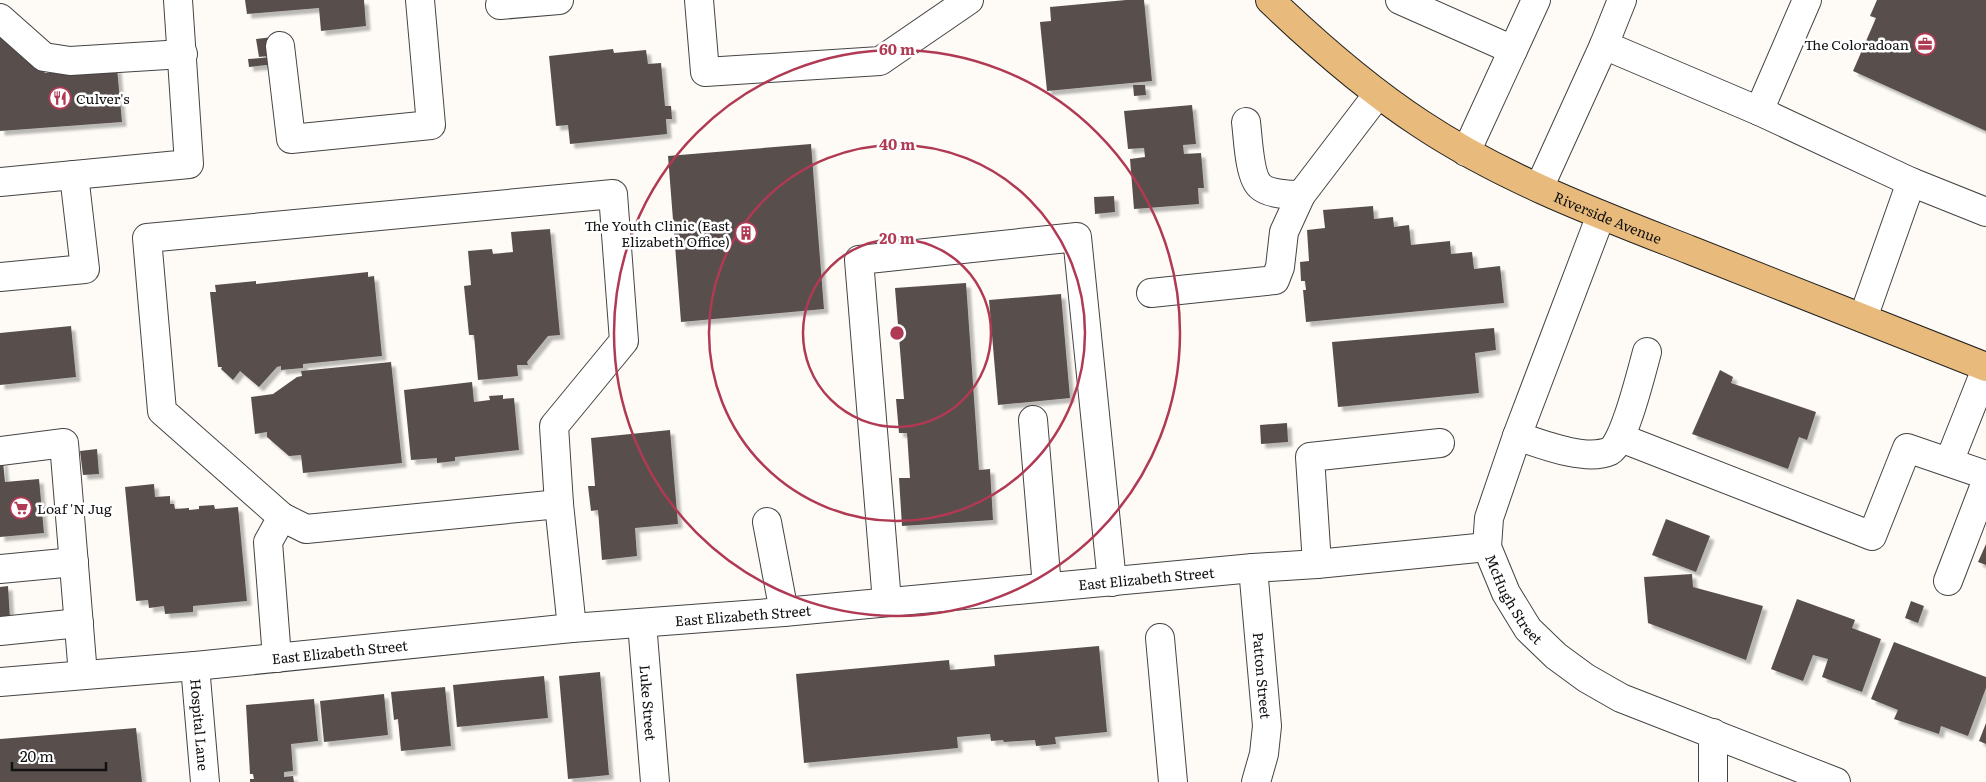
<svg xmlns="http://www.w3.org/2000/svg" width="1986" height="782" font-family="Literata,serif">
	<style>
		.building { fill: #58504e; filter: url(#shadow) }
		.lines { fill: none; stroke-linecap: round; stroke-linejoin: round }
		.minor-casing { stroke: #444; stroke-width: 30 }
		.major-casing { stroke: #222; stroke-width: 30 }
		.minor { stroke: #fff; stroke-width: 28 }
		.major { stroke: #e8bb7c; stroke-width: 28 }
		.ring { fill: none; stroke: #b03953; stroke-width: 2.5 }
		.labels { text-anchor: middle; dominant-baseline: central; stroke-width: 5; stroke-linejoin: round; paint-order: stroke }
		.poi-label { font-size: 14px; fill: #111; stroke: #fff; text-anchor: end }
		.street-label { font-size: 14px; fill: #111; stroke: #fff }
		.centre { fill: #b03953; stroke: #fff; stroke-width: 2.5 }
		.ring-label { font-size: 15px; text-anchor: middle; font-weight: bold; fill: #b03953; stroke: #fff; stroke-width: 5; stroke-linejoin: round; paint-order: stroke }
	</style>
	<defs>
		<filter id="shadow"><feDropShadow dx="4.5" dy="4.5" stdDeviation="1" flood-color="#0004"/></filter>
	</defs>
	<rect width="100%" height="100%" fill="#fefbf6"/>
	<path class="building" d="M245 0H364L366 26 321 31 319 8 247 14Z
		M1126 0H1144L1152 81 1047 91 1040 22 1051 21 1050 7Z
		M1877 0H1986V131L1853 71 1876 18 1870 16Z
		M9 36 45 73 117 68 122 122 0 131V37Z
		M273 37 275 55 259 57 256 39Z
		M613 49 614 53 646 50 648 64 661 63 665 106H671L672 119H666L667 134 570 144 568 125 556 126 549 56Z
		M274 57 275 64 249 67 248 59Z
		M1133 85H1145L1146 95 1134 96Z
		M1192 105 1196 144 1183 145 1184 154 1201 153 1204 188H1198L1199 204 1134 209 1130 159 1145 157 1144 148 1128 149 1124 111Z
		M811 144 824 309 681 322 668 156Z
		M1114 196 1115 212 1095 214 1094 197Z
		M1373 206 1374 219 1393 217 1394 227 1409 225 1411 245 1450 241 1451 254 1472 252 1474 269 1500 266 1504 303 1306 322 1303 290H1306L1305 281H1301L1300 262 1309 261 1307 230 1325 228 1323 210Z
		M550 229 560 335 548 336 527 362 528 365H517L518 376 478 380 474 335H469L464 286 471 285 468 251 492 249 493 254 513 252 511 232Z
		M368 272V277L374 276 382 356 303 364V368L281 370V366L277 367 259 387 240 371 233 380 221 369 222 367H218L210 292H216L215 285 256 281V284Z
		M966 283 979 470 990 469 993 520 902 526 899 478H910L907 433H899L896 399H904L895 288Z
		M1061 294 1070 398 998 405 989 300Z
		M71 326 76 377 0 385V333Z
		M1494 328 1496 350 1475 353 1479 393 1338 407 1332 342Z
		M391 362 402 463 303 473 301 455 289 456 267 437V432L255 434 251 397 273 394 297 377 302 376 301 371Z
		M1720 370 1733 377 1731 383 1816 412 1807 440 1799 437 1788 469 1692 434Z
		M472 382 474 402 490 400 489 396 503 395V399L514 398 519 450 455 457V461L437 463V458L411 460 404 390Z
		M1287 423 1288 442 1261 444 1260 425Z
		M670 430 678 524 635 528 637 556 602 560 598 510 591 511 588 486H595L591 438Z
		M97 449 99 474 83 475 80 451Z
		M0 461H3L5 482 39 479 44 533 0 537Z
		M154 484 155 497 170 496V504H174L175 509 189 508V510L199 509V506L214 505 215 509 238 507 247 601 193 606V612L165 614 164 606 149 608 148 600 136 601 125 487Z
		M1666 519 1710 536 1696 572 1652 555Z
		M1986 544V565L1978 562Z
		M1692 574 1693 587 1763 606 1746 660 1648 623 1644 577Z
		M8 586 10 619H0V587Z
		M1797 599 1855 620 1852 628 1881 639 1862 692 1822 677 1828 659 1813 655 1803 681 1771 669Z
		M1911 601 1924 606 1918 623 1905 618Z
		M1894 642 1986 677V688L1968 736 1941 726 1939 734 1894 719 1898 710 1871 699Z
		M1099 646 1107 732 1055 737 1056 744 1036 746 1035 740 1004 742 1003 740 991 741 990 734 957 737 958 748 804 763 796 674 949 660 950 670 995 666 994 655Z
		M600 672 609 775 568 779 559 676Z
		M544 676 548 718 457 727 453 685Z
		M445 687 451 746 401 751 398 719 394 720 391 692Z
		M384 694 388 735 324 742 320 701Z
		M314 699 318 741 291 744 293 771 284 772V777L293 776 294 782H250V779H254L253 774H250L246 705Z
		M1986 723V744L1979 741Z
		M136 728 142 782H0V739Z"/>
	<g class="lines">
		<g class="minor-casing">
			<g id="minor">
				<path d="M699 0 705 72 880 61 969 0"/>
				<path d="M1400 0 1513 50"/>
				<path d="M500 5 559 0"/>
				<path d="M0 18 44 57 70 61 183 54"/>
				<path d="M1604 45 1759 111 1807 0"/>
				<path d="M280 46 291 139 431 125 420 0"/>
				<path d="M1759 111 1911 182 1863 318"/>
				<path d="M1246 122C1248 137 1249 176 1260 186 1268 194 1290 195 1301 195L1378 94"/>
				<path d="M1466 152 1536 0"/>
				<path d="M0 182 189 164 178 0"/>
				<path d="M1911 182 1986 212"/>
				<path d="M1539 188 1604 45 1622 0"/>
				<path id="s1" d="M1601 215 1517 436 1489 518 1487 547 1506 593 1528 629 1556 656 1586 678 1621 698 1836 782"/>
				<path d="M0 277 85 269 74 175"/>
				<path d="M1151 293 1275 280 1280 267 1284 232 1301 195"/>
				<path d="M1033 420 1047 587"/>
				<path d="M1517 436C1541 444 1586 462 1610 451 1624 444 1642 370 1647 352"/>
				<path d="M1621 438 1872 536 1907 448 1986 475"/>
				<path d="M0 451 64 443 83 675"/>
				<path d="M1949 462 1986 369"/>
				<path d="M282 517 306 529 559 504"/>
				<path d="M767 522 784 612"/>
				<path d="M1317 564 1310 457 1440 443"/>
				<path id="s2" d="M1253 568 1267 726 1264 754 1256 782"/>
				<path d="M0 569 74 562"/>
				<path d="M1948 581 1986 482"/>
				<path d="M887 602 859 260 1077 237 1112 582"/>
				<path id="s3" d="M642 623 655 782"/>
				<path d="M0 631 79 623"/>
				<path d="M1160 638 1173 782"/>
				<path d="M277 658 268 542 282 517 162 411 147 238 613 194 624 341 554 426 559 504 572 628"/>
				<path id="s4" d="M195 666 205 782"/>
				<path id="s5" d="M0 682 195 666 572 628 784 612 1253 568 1317 564 1487 547"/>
				<path d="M1713 733V782"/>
			</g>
		</g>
		<g class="major-casing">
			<g id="major">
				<path id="s6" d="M1270 0C1317 45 1366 88 1421 124 1504 179 1598 214 1690 250 1789 289 1887 328 1986 367"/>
			</g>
		</g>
		<use href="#minor" class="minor"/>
		<use href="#major" class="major"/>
	</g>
	<g class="ring">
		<circle cx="897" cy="333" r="94"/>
		<circle cx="897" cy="333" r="188"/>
		<circle cx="897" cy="333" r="283"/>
	</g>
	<defs>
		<g id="office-ring" transform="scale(1.125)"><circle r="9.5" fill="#fff" stroke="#b03953" stroke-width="1.5"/><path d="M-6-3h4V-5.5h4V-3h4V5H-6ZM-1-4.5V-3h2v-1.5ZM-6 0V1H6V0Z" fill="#b03953"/></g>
		<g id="restaurant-ring" transform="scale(1.125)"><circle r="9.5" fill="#fff" stroke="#b03953" stroke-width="1.5"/><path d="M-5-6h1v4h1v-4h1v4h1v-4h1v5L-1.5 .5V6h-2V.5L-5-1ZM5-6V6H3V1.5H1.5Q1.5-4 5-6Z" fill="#b03953"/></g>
		<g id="building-ring" transform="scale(1.125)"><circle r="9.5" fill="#fff" stroke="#b03953" stroke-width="1.5"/><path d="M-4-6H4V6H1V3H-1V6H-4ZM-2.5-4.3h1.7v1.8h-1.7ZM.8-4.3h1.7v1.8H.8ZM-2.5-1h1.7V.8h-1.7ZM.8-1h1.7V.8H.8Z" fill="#b03953"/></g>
		<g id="supermarket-ring" transform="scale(1.125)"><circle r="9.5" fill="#fff" stroke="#b03953" stroke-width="1.5"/><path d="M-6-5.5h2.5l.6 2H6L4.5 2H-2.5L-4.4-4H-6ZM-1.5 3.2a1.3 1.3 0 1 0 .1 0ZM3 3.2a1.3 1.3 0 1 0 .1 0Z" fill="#b03953"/></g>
	</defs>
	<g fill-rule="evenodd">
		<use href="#office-ring" x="1925" y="44"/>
		<use href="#restaurant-ring" x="60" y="98"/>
		<use href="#building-ring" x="746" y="233"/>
		<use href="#supermarket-ring" x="21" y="508"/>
	</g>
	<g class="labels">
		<g class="poi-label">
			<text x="1909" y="44">The Coloradoan</text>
			<text x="76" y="98" text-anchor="start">Culver's</text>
			<text x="730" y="225">The Youth Clinic (East<tspan x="730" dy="16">Elizabeth Office)</tspan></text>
			<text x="37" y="508" text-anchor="start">Loaf 'N Jug</text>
		</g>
		<g class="street-label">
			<text stroke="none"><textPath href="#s6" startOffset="405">Riverside Avenue</textPath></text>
			<text stroke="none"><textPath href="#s5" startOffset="1151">East Elizabeth Street</textPath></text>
			<text stroke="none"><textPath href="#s1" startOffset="411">McHugh Street</textPath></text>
			<text stroke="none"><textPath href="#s5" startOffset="746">East Elizabeth Street</textPath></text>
			<text stroke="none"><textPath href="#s5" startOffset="341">East Elizabeth Street</textPath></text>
			<text stroke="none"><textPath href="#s2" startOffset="108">Patton Street</textPath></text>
			<text stroke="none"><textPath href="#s3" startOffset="80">Luke Street</textPath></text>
			<text stroke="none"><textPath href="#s4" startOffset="59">Hospital Lane</textPath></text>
		</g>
	</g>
	<circle cx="897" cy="333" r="8" class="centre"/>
	<g class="ring-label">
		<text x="897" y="55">60 m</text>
		<text x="897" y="150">40 m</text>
		<text x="897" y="244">20 m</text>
	</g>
	<path d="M12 762v8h94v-8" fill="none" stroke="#111111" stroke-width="2.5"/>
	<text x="20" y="762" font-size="15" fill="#111111" stroke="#ffffff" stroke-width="4" paint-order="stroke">20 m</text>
</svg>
